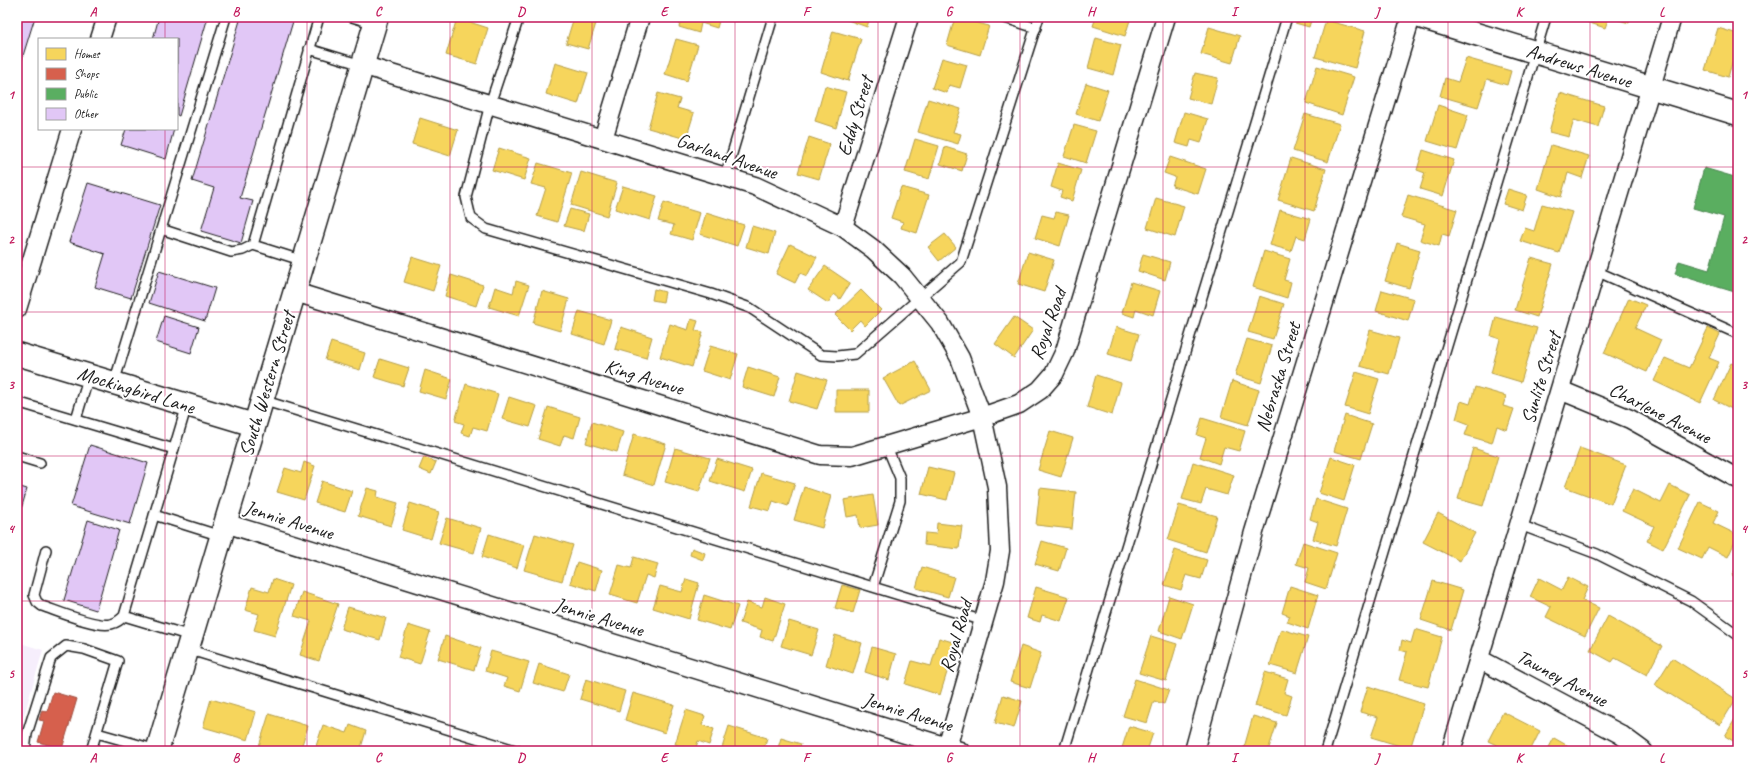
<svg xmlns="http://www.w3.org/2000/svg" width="1755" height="768" font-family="Caveat,sans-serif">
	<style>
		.built { fill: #f6eefc }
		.homes { fill: #f6d55c; stroke: #b59e49 }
		.shops { fill: #d6604d; stroke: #9e4c3e }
		.public { fill: #5aae61; stroke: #47824c }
		.building { fill: #e1c7f6; stroke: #1c1c1c }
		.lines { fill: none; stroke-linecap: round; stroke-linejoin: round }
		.service-casing { stroke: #1c1c1c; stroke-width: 12 }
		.minor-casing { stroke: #1c1c1c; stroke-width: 21 }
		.tertiary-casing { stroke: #1c1c1c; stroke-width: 25 }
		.secondary-casing { stroke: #1c1c1c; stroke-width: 25 }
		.service { stroke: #fff; stroke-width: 9 }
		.minor { stroke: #fff; stroke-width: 18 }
		.tertiary { stroke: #fff; stroke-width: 22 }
		.secondary { stroke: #fff; stroke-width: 22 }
		.grid { fill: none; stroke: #c2185b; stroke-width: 1; stroke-opacity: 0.55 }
		.labels { text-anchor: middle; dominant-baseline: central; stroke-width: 4; stroke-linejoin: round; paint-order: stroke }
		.street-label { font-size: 20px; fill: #1c1c1c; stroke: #fff }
		.neatline { fill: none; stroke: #c2185b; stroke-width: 1.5 }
		.grid-label { font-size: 13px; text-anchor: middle; font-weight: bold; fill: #c2185b }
	</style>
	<rect width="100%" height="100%" fill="#fff"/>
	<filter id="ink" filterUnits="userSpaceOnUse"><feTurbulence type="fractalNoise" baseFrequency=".025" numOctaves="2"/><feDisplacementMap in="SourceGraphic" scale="8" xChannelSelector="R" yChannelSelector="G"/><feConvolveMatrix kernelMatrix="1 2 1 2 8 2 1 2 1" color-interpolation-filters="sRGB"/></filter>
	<g filter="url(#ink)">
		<path class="built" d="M17 642 43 650 17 739Z"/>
		<path class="homes" d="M574 17H598L588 49 566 43Z
			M682 17H720L717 28 701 23 699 33 679 27Z
			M839 17H870L867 27Z
			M955 17 989 26 980 55 947 45Z
			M1096 17H1131L1125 36 1093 26Z
			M1230 17H1245L1244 21Z
			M1297 17H1312L1309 27 1295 23Z
			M1589 17H1609L1605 28 1587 22Z
			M1609 17H1631L1629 23Z
			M1725 17H1738V22L1725 18Z
			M457 18 488 28 477 64 446 55Z
			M1326 20 1365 31 1355 68 1315 57Z
			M1209 27 1240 36 1232 63 1201 54Z
			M1718 28 1738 34V54L1735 53 1728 77 1705 70Z
			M833 31 861 39 848 81 821 72Z
			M1096 38 1121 45 1113 75 1088 68Z
			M676 39 698 45 687 81 665 74Z
			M942 58 967 65 960 88 949 85 947 93 932 88Z
			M1466 58 1511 71 1507 85 1487 79 1478 107 1440 96 1445 78 1458 82Z
			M555 63 588 73 578 104 546 94Z
			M1317 66 1354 77 1342 115 1306 103Z
			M1195 73 1218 78 1211 104 1188 98Z
			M1086 83 1108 90 1098 121 1076 114Z
			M825 86 846 92 836 128 815 121Z
			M658 93 680 99 677 108 694 113 686 139 648 128Z
			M1560 93 1604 106 1598 127 1574 120 1569 137 1549 132Z
			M928 99 961 109 953 132 961 134 958 144 918 132Z
			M1438 105 1468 115 1457 150 1427 141Z
			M1184 112 1208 119 1201 143 1191 140 1189 147 1175 143Z
			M1305 114 1340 124 1328 162 1293 151Z
			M420 118 458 130 450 156 412 144Z
			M1074 125 1096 131 1086 163 1064 156Z
			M809 137 830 144 819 179 798 173Z
			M915 139 939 146 929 179 905 172Z
			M1551 145 1589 156 1582 178 1568 173 1561 197 1538 189Z
			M945 147 967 154 962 171 940 164Z
			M499 148 531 158 524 180 492 170Z
			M1423 150 1454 160 1443 196 1420 189 1425 173 1417 170Z
			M1170 157 1206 169 1198 194 1172 186 1175 177 1164 173Z
			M1291 158 1326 169 1314 211 1278 200Z
			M538 163 572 173 557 222 537 216 546 188 531 184Z
			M1058 163 1081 170 1072 201 1060 197 1062 191 1051 187Z
			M581 172 617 183 607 216 571 205Z
			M623 186 657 196 650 220 615 209Z
			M901 187 929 195 917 233 901 228 903 222 891 218Z
			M1508 189 1527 195 1522 210 1503 204Z
			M1408 195 1457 210 1449 236 1442 234 1439 246 1420 240 1425 224 1401 217Z
			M1156 198 1184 206 1175 237 1147 228Z
			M664 202 700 213 692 240 671 234 674 225 658 221Z
			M1542 204 1572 212 1559 253 1520 241 1525 228 1534 231Z
			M570 209 589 214 584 231 564 226Z
			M1280 210 1311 219 1305 239 1296 236 1291 251 1270 245Z
			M1056 212 1069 215 1060 246 1035 238 1042 215 1054 218Z
			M706 213 744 225 737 246 700 234Z
			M752 226 775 233 769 254 746 247Z
			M945 234 956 247 939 261 928 247Z
			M1397 243 1420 250 1409 288 1385 281Z
			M790 244 817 257 807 276 800 273 795 283 776 274Z
			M1264 251 1290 259 1284 280 1291 282 1287 298 1253 287Z
			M1028 252 1054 260 1044 292 1018 284Z
			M1143 254 1170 262 1165 280 1138 271Z
			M412 257 441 266 433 291 404 282Z
			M1531 258 1553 264 1537 317 1515 310Z
			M825 266 850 283 840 299 834 294 828 303 808 290Z
			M451 275 483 285 476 306 445 296Z
			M516 281 529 285 519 316 489 307 495 287 513 293Z
			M1131 282 1160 291 1153 315 1136 309 1134 317 1122 313Z
			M654 289 665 292 663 302 652 300Z
			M861 290 881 310 865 326 860 320 850 330 835 315Z
			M1382 290 1414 299 1408 321 1376 311Z
			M542 291 569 299 560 331 533 323Z
			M1259 296 1284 304 1273 339 1248 332Z
			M1629 298 1646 305 1635 328 1661 340 1647 372 1604 353Z
			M579 311 611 320 604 344 572 334Z
			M1014 317 1033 330 1014 358 995 344Z
			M1496 317 1537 328 1521 382 1491 373 1500 339 1491 336Z
			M691 319 698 321 695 330 703 332 692 367 660 357 670 324 688 330Z
			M621 327 652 337 646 358 615 349Z
			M1116 327 1139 334 1131 361 1108 354Z
			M1708 328 1720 334 1709 358 1719 362 1700 403 1654 381 1665 358 1689 368Z
			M1370 330 1399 338 1389 374 1360 366Z
			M1247 339 1272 346 1261 383 1235 375Z
			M331 342 365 353 360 370 325 360Z
			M710 346 738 354 730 380 702 371Z
			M380 359 409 368 403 386 374 377Z
			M915 361 931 390 899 406 883 378Z
			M1731 363 1738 366V412L1714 400Z
			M748 367 780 377 774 397 742 387Z
			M425 370 452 379 446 399 419 391Z
			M798 371 827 380 817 409 789 401Z
			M1356 372 1379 379 1368 414 1345 407Z
			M1096 375 1121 383 1112 415 1087 407Z
			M1232 381 1259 390 1248 425 1221 417Z
			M466 384 498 394 487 431 473 427 470 436 461 433 464 424 455 421Z
			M1475 387 1506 396 1503 406 1514 409 1507 430 1497 426 1492 443 1465 435 1469 424 1456 419 1461 401 1470 404Z
			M836 390H869V412H836Z
			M509 397 537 406 530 427 502 419Z
			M548 407 580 417 574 438 564 435 560 446 538 439Z
			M1345 415 1372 424 1361 459 1334 451Z
			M1202 418 1245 431 1239 451 1224 447 1219 464 1200 457 1206 438 1197 435Z
			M592 422 623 432 617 452 586 443Z
			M1050 431 1073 438 1061 477 1038 470Z
			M634 434 666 444 654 485 622 475Z
			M675 448 710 458 699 492 665 482Z
			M1473 448 1498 456 1483 506 1458 499Z
			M1580 448 1626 465 1611 504 1565 487Z
			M424 457 436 462 431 474 419 469Z
			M1331 457 1355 465 1344 501 1319 493Z
			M717 459 752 470 745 492 710 481Z
			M304 462 315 466 304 500 277 492 285 468 301 473Z
			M1193 462 1234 475 1227 495 1206 489 1201 504 1182 499Z
			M928 467 954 473 947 500 921 494Z
			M761 473 795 483 788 506 773 501 770 511 751 506Z
			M322 481 352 491 345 512 315 503Z
			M1670 485 1690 495 1663 549 1647 541 1654 526 1622 511 1633 489 1661 503Z
			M804 487 831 496 822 528 794 520Z
			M367 488 378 491 377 497 398 503 391 526 358 516Z
			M1040 488 1076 492 1072 529 1036 525Z
			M873 495 878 525 860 528 858 515 847 517 844 500Z
			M1316 499 1347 509 1336 546 1313 539 1318 522 1310 519Z
			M1700 502 1719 511 1713 523 1738 535 1728 557 1708 547 1702 559 1678 548Z
			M410 503 439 512 431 539 402 530Z
			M1179 505 1217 516 1206 552 1168 540Z
			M1438 513 1475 533 1460 561 1423 542Z
			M447 518 481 528 474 553 439 543Z
			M937 523 962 526 959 549 924 545 925 533 936 534Z
			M489 534 524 545 517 568 482 557Z
			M535 534 573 545 562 581 524 570Z
			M1042 541 1066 548 1059 571 1035 564Z
			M1303 542 1337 553 1326 589 1305 582 1309 568 1296 564Z
			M692 548 705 553 703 560 690 555Z
			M1175 550 1207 560 1201 579 1186 575 1181 590 1164 585Z
			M634 557 658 564 654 578 646 575 637 603 610 595 619 565 631 568Z
			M577 562 602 570 596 591 570 583Z
			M1738 565V579L1732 575Z
			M922 567 954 577 948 597 916 588Z
			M1568 577 1588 587 1582 600 1599 608 1585 636 1546 617 1551 607 1530 597 1539 578 1562 590Z
			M273 579 291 585 275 636 254 630 259 614 245 610 252 587 269 592Z
			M686 579 699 583 689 619 653 608 660 586 682 592Z
			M1433 581 1463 590 1451 630 1421 620Z
			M842 585 860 590 853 613 835 608Z
			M1290 586 1318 595 1308 629 1287 622 1290 616 1282 613Z
			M1036 587 1069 597 1061 621 1042 615 1040 622 1027 618Z
			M302 592 338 604 319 661 300 655 311 621 294 616Z
			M704 595 738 606 730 630 697 620Z
			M1169 596 1193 604 1182 639 1159 631Z
			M765 597 785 604 773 641 760 637 762 630 740 623 747 602 762 607Z
			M348 607 386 618 380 640 341 629Z
			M1608 616 1662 646 1647 675 1615 658 1612 662 1590 650Z
			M789 621 819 630 811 655 781 646Z
			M408 625 430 632 420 664 398 657Z
			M1281 629 1308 637 1297 673 1270 665Z
			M1415 629 1442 637 1428 687 1399 680 1407 652 1400 650 1402 640 1411 643Z
			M835 635 862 643 853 674 826 665Z
			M445 636 481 648 474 670 438 659Z
			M1151 636 1177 644 1166 681 1139 673Z
			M939 638 956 643 940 695 905 684 912 661 931 666Z
			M1021 646 1041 653 1030 688 1010 682Z
			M872 647 896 654 889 680 865 672Z
			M491 651 529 662 520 691 504 686 507 678 485 671Z
			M1672 658 1736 699 1720 725 1655 685Z
			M539 664 569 674 563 692 533 683Z
			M1265 672 1288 679 1284 693 1292 696 1286 715 1255 706Z
			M586 679 625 691 619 711 580 699Z
			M1135 679 1169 690 1164 704 1154 701 1147 723 1123 716Z
			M1368 686 1424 704 1410 749 1371 737 1378 717 1360 712Z
			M633 693 674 705 665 733 625 720Z
			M1003 695 1022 701 1014 728 995 723Z
			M211 699 256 712 248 740 203 727Z
			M686 710 705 716 702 725 714 729 709 745 698 741 695 751 675 744Z
			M1503 712 1540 731 1530 751H1509L1488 741Z
			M269 714 308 726 300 751H275L259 746Z
			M1738 714V744L1725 736Z
			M1253 716 1277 723 1268 751H1243Z
			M323 725 347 733 350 725 366 731 360 751H333L316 746Z
			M729 726 767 738 763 751H721Z
			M1129 726 1153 733 1147 751H1121Z
			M781 738 801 744 799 751H777Z
			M1554 738 1577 751H1547Z
			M467 744 476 746 474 751H465Z
			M371 747 384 751H370Z
			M1367 747 1379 751H1366Z"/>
		<path class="shops" d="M53 692 77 699 62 749 38 742 44 721 39 720 42 710 47 712Z"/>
		<path class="public" d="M1704 168 1738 178V293L1675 274 1679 261 1709 270 1724 217 1693 208Z"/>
		<path class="building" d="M17 17H35L17 75Z
			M159 17H208L179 116 177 115V39H153Z
			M241 17H289L294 18 240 198 253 201 241 243 201 231 214 188 192 181Z
			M126 129H174L166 159 121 145Z
			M88 183 160 205 131 298 95 287 105 254 69 242Z
			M159 271 215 288 205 321 149 303Z
			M164 316 199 327 191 353 156 342Z
			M90 445 148 463 130 524 71 506Z
			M17 486 27 489 17 523Z
			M88 520 119 530 96 610 64 600Z"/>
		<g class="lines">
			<g class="service-casing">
				<path id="service" d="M352 17 375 24
					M519 17 490 104 466 197 471 218 486 229 711 294 750 308 821 355 837 356 855 354 961 262 1039 17
					M1002 17 1036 28
					M309 49 362 65
					M725 177 773 17
					M161 229 231 252 243 250 253 245
					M304 261 253 245 319 17
					M1596 271 1738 334
					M114 383 226 17
					M262 400 984 621
					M17 402 174 449
					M187 405 124 616 191 636
					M76 419 89 376
					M17 456 40 463
					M154 515 221 536
					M1520 525 1597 554 1691 601 1738 635
					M46 550 34 595 37 602 42 606C57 611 97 628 111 624 117 623 120 620 124 616
					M873 587 900 501V478L887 447
					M187 649 518 751
					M97 733 157 750
					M25 751 27 734 51 658 66 646 84 649 118 661 91 751
					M1064 751 1287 17
					M1325 751 1546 17"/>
			</g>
			<g class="minor-casing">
				<path id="minor" d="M100 39 107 17
					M362 65 755 186 843 227 873 249 902 276 940 323 960 358 982 417 997 487 1000 551 995 581 946 751
					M603 139 640 17
					M843 227 909 17
					M295 292 820 455 852 456 982 417 1019 404 1040 390 1054 374 1065 351 1166 17
					M17 309 72 129
					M1560 390 1630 419 1738 479
					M225 523 960 751
					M1479 659 1620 734 1643 751
					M1194 751 1254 532 1411 17
					M1451 751 1672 17"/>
			</g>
			<g class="tertiary-casing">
				<path id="tertiary" d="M1420 17 1738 114
					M17 354 254 425"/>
			</g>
			<g class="secondary-casing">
				<path id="secondary" d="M157 751 377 17"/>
			</g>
			<use href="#service" class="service"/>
			<use href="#minor" class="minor"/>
			<use href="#tertiary" class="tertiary"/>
			<use href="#secondary" class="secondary"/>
		</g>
	</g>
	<path class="grid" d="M165 17V39M307 17V751M450 17V751M592 17V751M735 17V751M878 17V751M1020 17V751M1163 17V751M1305 17V751M1448 17V751M1590 17V751M165 129V751M17 167H1738M17 312H1738M17 456H1738M17 601H1738"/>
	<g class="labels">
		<g class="street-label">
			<text transform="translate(1579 66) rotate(17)">Andrews Avenue</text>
			<text transform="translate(855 116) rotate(-73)">Eddy Street</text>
			<text transform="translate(727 156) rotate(19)">Garland Avenue</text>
			<text transform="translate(1048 324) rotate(-70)">Royal Road</text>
			<text transform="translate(644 377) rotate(17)">King Avenue</text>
			<text transform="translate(1278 377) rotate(-73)">Nebraska Street</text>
			<text transform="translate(1541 378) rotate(-73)">Sunlite Street</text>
			<text transform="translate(267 384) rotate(-73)">South Western Street</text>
			<text transform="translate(136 390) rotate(17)">Mockingbird Lane</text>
			<text transform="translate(1660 413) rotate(27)">Charlene Avenue</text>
			<text transform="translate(289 520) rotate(17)">Jennie Avenue</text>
			<text transform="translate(599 617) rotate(17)">Jennie Avenue</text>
			<text transform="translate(956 636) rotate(-74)">Royal Road</text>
			<text transform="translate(1562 678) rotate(28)">Tawney Avenue</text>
			<text transform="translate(908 712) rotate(17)">Jennie Avenue</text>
		</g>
	</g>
	<rect width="1755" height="768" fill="none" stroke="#fff" stroke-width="44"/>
	<rect x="38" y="38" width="140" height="92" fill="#ffffff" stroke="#a4a4a4"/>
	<rect x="46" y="48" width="20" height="12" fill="#f6d55c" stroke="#a4a4a4"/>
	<text x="74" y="58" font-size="12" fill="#1c1c1c">Homes</text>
	<rect x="46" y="68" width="20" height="12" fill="#d6604d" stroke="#a4a4a4"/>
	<text x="74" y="78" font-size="12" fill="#1c1c1c">Shops</text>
	<rect x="46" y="88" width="20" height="12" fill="#5aae61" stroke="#a4a4a4"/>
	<text x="74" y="98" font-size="12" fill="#1c1c1c">Public</text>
	<rect x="46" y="108" width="20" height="12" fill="#e1c7f6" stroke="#a4a4a4"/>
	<text x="74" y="118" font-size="12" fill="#1c1c1c">Other</text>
	<rect x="22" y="22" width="1711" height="724" class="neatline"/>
	<g class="grid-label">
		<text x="93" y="16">A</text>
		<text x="236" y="16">B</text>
		<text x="378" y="16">C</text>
		<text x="521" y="16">D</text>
		<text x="664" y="16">E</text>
		<text x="806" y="16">F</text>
		<text x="949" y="16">G</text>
		<text x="1091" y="16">H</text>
		<text x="1234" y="16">I</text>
		<text x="1377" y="16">J</text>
		<text x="1519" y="16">K</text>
		<text x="1662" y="16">L</text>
		<text x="11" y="99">1</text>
		<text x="1744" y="99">1</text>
		<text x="11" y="244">2</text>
		<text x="1744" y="244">2</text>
		<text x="11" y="389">3</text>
		<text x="1744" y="389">3</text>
		<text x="11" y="533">4</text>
		<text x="1744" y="533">4</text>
		<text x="11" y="678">5</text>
		<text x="1744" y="678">5</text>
		<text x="93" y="762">A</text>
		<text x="236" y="762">B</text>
		<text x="378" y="762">C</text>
		<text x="521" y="762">D</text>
		<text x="664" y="762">E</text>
		<text x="806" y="762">F</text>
		<text x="949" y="762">G</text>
		<text x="1091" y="762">H</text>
		<text x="1234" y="762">I</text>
		<text x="1377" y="762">J</text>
		<text x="1519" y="762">K</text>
		<text x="1662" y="762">L</text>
	</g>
</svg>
